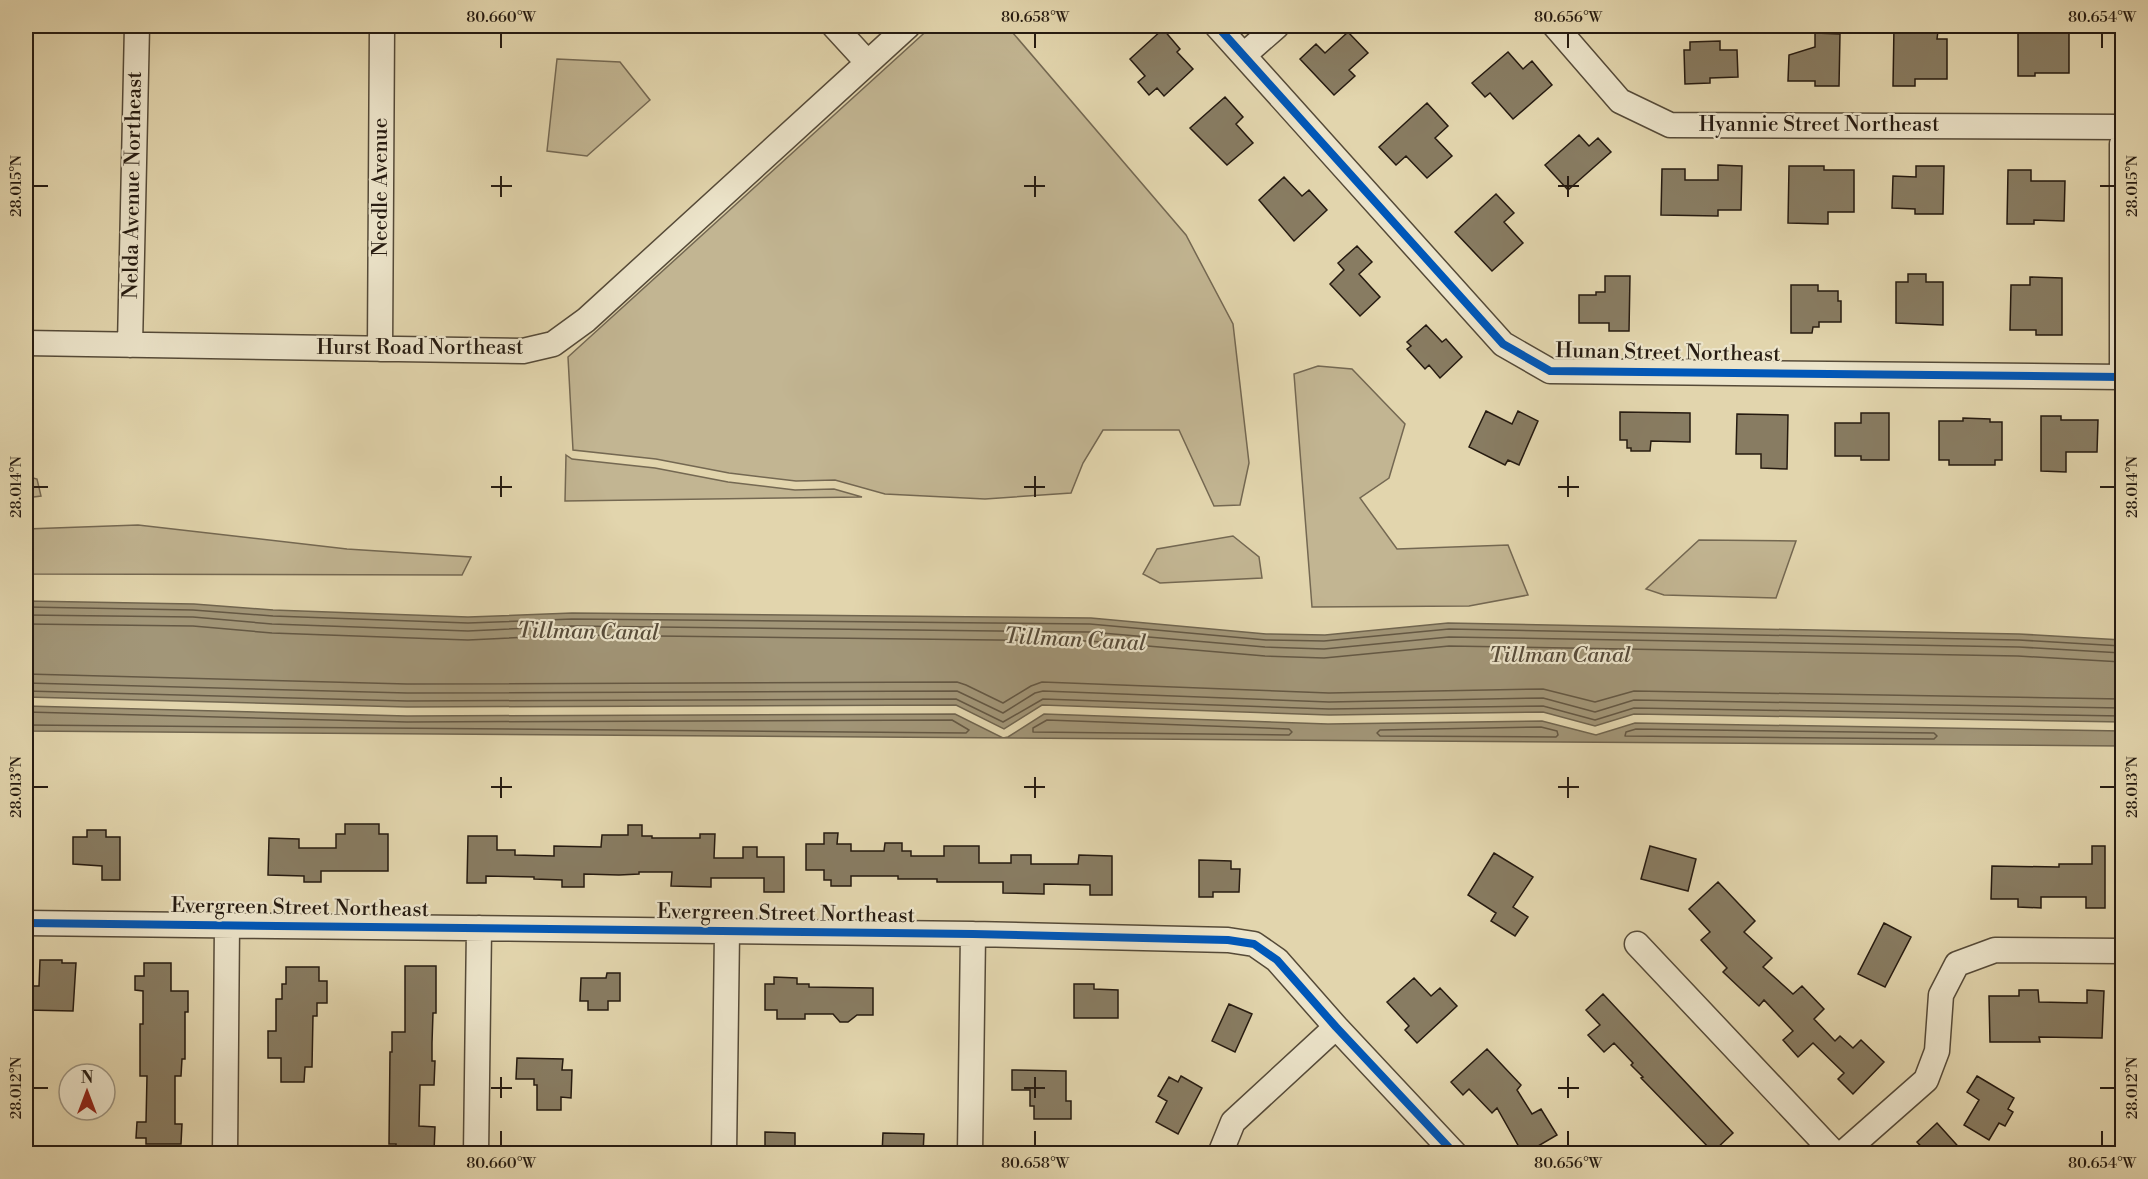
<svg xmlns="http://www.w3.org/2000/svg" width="2148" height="1179" font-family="'Libre Bodoni',serif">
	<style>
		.green { fill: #c2b592; stroke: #746852; stroke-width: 1.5 }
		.water { fill: #a29678; stroke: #70654f; stroke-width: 1.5 }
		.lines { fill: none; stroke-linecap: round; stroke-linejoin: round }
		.shore { stroke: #645844; stroke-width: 1.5 }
		.building { fill: #887c62; stroke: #261b11; stroke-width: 1.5 }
		.minor-casing { stroke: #554a38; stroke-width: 27 }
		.minor { stroke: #ece4ca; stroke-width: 24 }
		.cycleway-casing { stroke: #ece4ca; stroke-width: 11 }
		.cycleway { stroke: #0057b8; stroke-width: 8 }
		.ticks { fill: none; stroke: #261b11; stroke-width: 2 }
		.labels { text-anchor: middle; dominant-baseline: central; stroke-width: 4.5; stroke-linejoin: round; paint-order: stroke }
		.street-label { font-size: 21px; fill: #261b11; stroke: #ece4ca }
		.water-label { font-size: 22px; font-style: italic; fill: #584c3a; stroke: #ece4ca }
		.neatline { fill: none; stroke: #261b11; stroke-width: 2 }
		.ticks-label { font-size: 15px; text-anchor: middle; fill: #261b11 }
	</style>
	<rect width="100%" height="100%" fill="#e2d5ad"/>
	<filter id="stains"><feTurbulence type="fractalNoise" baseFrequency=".00333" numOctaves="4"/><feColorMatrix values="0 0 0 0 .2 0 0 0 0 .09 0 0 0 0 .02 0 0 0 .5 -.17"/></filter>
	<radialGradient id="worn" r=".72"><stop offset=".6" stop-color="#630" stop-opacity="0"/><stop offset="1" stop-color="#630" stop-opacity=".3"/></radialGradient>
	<path class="green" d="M932 26H1007L1186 235 1233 324 1249 463 1240 505 1214 506 1179 430H1103L1083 463 1071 493 985 499 885 494 835 480 796 481 729 473 656 459 573 450 568 357Z
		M557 59 620 62 650 100 587 156 547 151Z
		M1318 366 1352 369 1405 424 1389 478 1360 498 1397 549 1508 545 1528 595 1469 606 1312 607 1294 374Z
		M566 455 572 459 655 468 728 482 795 490 834 489 862 497 565 501Z
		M26 476 37 479 41 496 26 498Z
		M138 525 347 549 471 557 462 575 26 574V529Z
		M1233 536 1259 557 1262 578 1160 583 1143 574 1157 549Z
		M1699 540 1796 541 1776 598 1664 595 1646 589Z"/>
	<path class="water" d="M26 601 194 604 273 610 468 617 572 613 1091 618 1266 634 1325 635 1448 623 2019 634 2122 640V722L1634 714 1595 726 1543 712 1329 715 1042 705 1004 729 956 705 407 707 26 697Z
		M26 706 407 716 955 714 1003 738 1008 737 1044 714 1328 724 1542 721 1596 735 1635 723 2122 731V746L26 731Z"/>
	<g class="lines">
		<path class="shore" d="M26 607 193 610 273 616 468 623 572 619 1090 624 1266 640 1324 641 1449 629 2019 640 2122 646
			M26 615 193 617 272 624 468 631 572 626 1090 632 1265 647 1324 649 1449 637 2019 647 2122 653
			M26 624 193 626 272 633 468 640 572 635 1089 641 1265 656 1324 658 1449 646 2018 656 2122 662
			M26 674 407 684 957 682 966 685 1003 703 1031 686 1042 682 1329 693 1543 689 1595 702 1634 691 2122 699
			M26 683 407 693 957 691 1003 713 1035 693 1043 691 1329 702 1543 698 1595 712 1634 700 2122 708
			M26 691 407 701 956 699 1003 722 1043 699 1329 709 1543 706 1595 720 1634 708 2122 716
			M26 712 407 722 952 720 969 730 966 733 26 725
			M1047 720 1289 729 1292 732 1289 735 1033 732V728Z
			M1541 727 1557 731 1558 735 1556 737 1380 736 1377 733 1380 730Z
			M1636 729 1934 733 1937 736 1934 739 1625 736 1626 732Z"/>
	</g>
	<path class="building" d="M1894 26H1914V31H1938L1937 39H1947V79H1915V86H1893Z
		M2034 26H2064V32H2069V73H2035V76H2018V32H2034Z
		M1163 29 1180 49 1177 52 1193 69 1164 96 1157 88 1149 95 1138 82 1145 76 1130 59Z
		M1348 32 1368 53 1349 70 1355 76 1334 95 1300 59 1316 44 1325 53Z
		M1815 33 1840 34 1839 86H1815V81H1788L1789 55 1815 47Z
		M1720 41V50H1737L1738 77 1710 78V83L1685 84 1684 50H1690V42Z
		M1508 52 1523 69 1532 61 1552 85 1513 119 1490 93 1485 97 1472 83Z
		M1225 97 1243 117 1236 124 1253 143 1227 165 1190 128Z
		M1427 103 1448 126 1435 138 1452 156 1427 178 1406 156 1396 165 1379 147Z
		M1579 135 1589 146 1598 138 1611 152 1568 190 1545 165Z
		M1718 165 1742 166 1741 210H1718V216L1661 215 1662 169H1685V180H1718Z
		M1789 166H1824V170H1854V212H1828V224L1788 223Z
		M1916 166H1944L1943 214H1915V209L1892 208 1893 176 1916 177Z
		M2008 170H2031V181H2065L2064 221 2034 220V224H2007Z
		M1284 177 1302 196 1309 190 1327 210 1294 241 1259 200Z
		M1496 194 1514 213 1504 222 1523 243 1492 271 1455 232Z
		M1357 246 1372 262 1359 274 1380 297 1360 316 1330 284 1344 270 1338 263Z
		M1908 274H1926V282H1943V325L1896 323V282H1908Z
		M1605 276H1630L1629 331H1609V323H1579V295H1596V292H1605Z
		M2030 277 2062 278V335H2036V330H2010L2011 285H2030Z
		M1791 285H1818V291H1838V301H1841V322H1819V327H1813L1812 333H1791Z
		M1426 325 1442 342 1446 339 1462 357 1440 378 1429 365 1425 369 1407 349 1411 346 1407 342Z
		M1486 411 1512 424 1518 411 1538 421 1519 465 1508 460 1505 465 1469 447Z
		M1620 412 1690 413V442L1651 441 1650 451H1631V448H1627V440H1620Z
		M1861 413H1889V460H1861V456H1835V423H1861Z
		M1737 414 1788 415 1787 469 1761 468V454H1736Z
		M2041 416H2061V420H2098L2097 452H2066V472L2041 471Z
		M1963 418 1990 419V422H2002V460H1995V465H1949V460H1939V421H1963Z
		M345 824H379V834H388V871H321V882H304V876L268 875 269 838 299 839V848H336V834H345Z
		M628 825H642V836H652V838H700V834H715L714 858H743V847H757V857H784V892H764V878H711V887L671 886 672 872H639V874L619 875 584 874V887H562V880L534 879V877L486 876V883H467L468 836H497V850H515V855L554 856V846L601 847 602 835H628Z
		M87 830H106V837H120V880H102V866L73 864V837H87Z
		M824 833H838L837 844H851V851H884L885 843H902V851H911V856H944V846H979V863H1011V855H1031V864H1078L1079 855 1112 856V895H1090V885L1044 884V894L1003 893V882H937V879H898V876H851V886H831V880H824V870H806V844H824Z
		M1650 846 1696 859 1688 891 1641 879Z
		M2092 846H2105V908H2086V897H2041V908L2018 907V899H1991L1992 866 2059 867V864H2092Z
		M1494 853 1533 877 1513 907 1528 917 1515 936 1491 921 1496 913 1468 895Z
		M1199 860 1231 861V869H1240L1239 892H1213V897H1199Z
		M1718 882 1755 921 1744 932 1772 958 1763 967 1793 994 1802 986 1824 1009 1814 1019 1835 1041 1840 1036 1853 1048 1861 1040 1884 1062 1853 1094 1838 1079 1844 1073 1813 1043 1798 1057 1783 1040 1793 1031 1764 1000 1759 1006 1723 972 1727 968 1701 940 1710 932 1689 909Z
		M1884 923 1911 937 1885 987 1858 974Z
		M40 960H62V963H76L73 1011 26 1010V986H39Z
		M144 963H171V991H188V1012H185V1059H182L181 1076H175V1124H182L181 1144H146V1138H136L137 1122H146L147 1076H140V1024H143V991L135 990V976H144Z
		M405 966H436V1013H433L432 1043V1061H435L434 1085H420L419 1126 435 1127 434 1152 396 1151V1144H389L390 1052H392V1032H405Z
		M286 967H319V981H327V1003H317V1016H313L312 1067H305L304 1082H281V1058H268V1031H276V999H282V984H286Z
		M607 973H620V1001H608V1010H588V1001H580L581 978H606Z
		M774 977 797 978V984H809V987L873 988V1015H857L848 1022H840L833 1014H805V1019H777V1010H765V984H774Z
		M1414 978 1431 996 1440 988 1457 1006 1417 1043 1405 1030 1409 1026 1387 1002Z
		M1074 984H1094V989L1118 990V1018H1074Z
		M2019 990H2038L2039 1002 2087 1003V990L2104 991 2102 1038 2039 1037 2040 1042H1990L1989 996H2019Z
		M1603 994 1733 1133 1713 1152 1641 1078 1643 1077 1631 1065 1633 1063 1614 1043 1604 1052 1588 1035 1600 1025 1586 1010Z
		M1229 1004 1252 1014 1235 1052 1212 1041Z
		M1487 1049 1521 1085 1517 1090 1532 1114 1541 1109 1557 1135 1538 1146 1543 1154H1523L1497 1108 1492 1113 1469 1089 1463 1095 1451 1082Z
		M517 1058 563 1059 562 1070H572L571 1098 561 1097V1110H537V1085H534V1079H516Z
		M1012 1070 1066 1071V1101H1071V1119H1034V1106H1030V1090H1012Z
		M1181 1076 1202 1088 1178 1134 1156 1122 1167 1101 1158 1096 1169 1077 1178 1082Z
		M1977 1076 2014 1098 2008 1109 2013 1112 2005 1126 1999 1123 1989 1140 1964 1125 1979 1100 1967 1092Z
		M1937 1123 1965 1154H1928L1917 1142Z
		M765 1132 795 1133V1154H765Z
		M883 1133 924 1134 923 1153 882 1154Z"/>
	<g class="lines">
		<g class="minor-casing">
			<path id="minor" d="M834 26 867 62
				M1217 26 1503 344 1550 371 2122 377
				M1555 26 1620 101 1670 125 2122 127
				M1244 55 1277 26
				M26 343 523 351 553 344 586 320 908 26
				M130 345 137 26
				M380 349 382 26
				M2122 377V144
				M26 923 973 934 1228 940 1254 944 1277 960 1336 1027 1455 1154
				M1637 944 1835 1154
				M225 1154 227 924
				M476 1154 479 928
				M724 1154 727 932
				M970 1154 973 934
				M1220 1154 1233 1122 1336 1027
				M1842 1154 1926 1080 1937 1051 1941 995 1957 964 1995 950 2122 951"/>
		</g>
		<use href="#minor" class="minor"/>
		<g class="cycleway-casing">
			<path id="cycleway" d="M1217 26 1503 344 1550 371 2122 377
				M26 923 973 934 1228 940 1254 944 1277 960 1336 1027 1455 1154"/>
		</g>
		<use href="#cycleway" class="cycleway"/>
	</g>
	<path class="ticks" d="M501 33V48M1035 33V48M1568 33V48M2102 33V48M501 176V197M1035 176V197M1568 176V197M33 186H48M491 186H512M1024 186H1045M1558 186H1579M2100 186H2115M501 476V497M1035 476V497M1568 476V497M33 487H48M491 487H512M1024 487H1045M1558 487H1579M2100 487H2115M501 777V798M1035 777V798M1568 777V798M33 787H48M491 787H512M1024 787H1045M1558 787H1579M2100 787H2115M501 1077V1098M1035 1077V1098M1568 1077V1098M33 1088H48M491 1088H512M1024 1088H1045M1558 1088H1579M2100 1088H2115M501 1131V1146M1035 1131V1146M1568 1131V1146M2102 1131V1146"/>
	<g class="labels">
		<g class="street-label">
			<text x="1819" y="125">Hyannie Street Northeast</text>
			<text transform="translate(133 185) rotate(-89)">Nelda Avenue Northeast</text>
			<text transform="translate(381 187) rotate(-90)">Needle Avenue</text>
			<text x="420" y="348">Hurst Road Northeast</text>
			<text transform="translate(1668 353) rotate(1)">Hunan Street Northeast</text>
			<text transform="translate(300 908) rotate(1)">Evergreen Street Northeast</text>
			<text transform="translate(786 914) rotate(1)">Evergreen Street Northeast</text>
		</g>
		<g class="water-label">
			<text transform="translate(588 632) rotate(1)">Tillman Canal</text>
			<text transform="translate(1075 640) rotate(3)">Tillman Canal</text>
			<text x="1560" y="655">Tillman Canal</text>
		</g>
	</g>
	<rect width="2148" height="1179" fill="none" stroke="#e2d5ad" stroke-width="66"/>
	<g transform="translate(87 1092)"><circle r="28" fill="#ece4ca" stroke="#9d9480" stroke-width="1.5"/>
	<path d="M0-4.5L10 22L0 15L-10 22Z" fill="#8f2418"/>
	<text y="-9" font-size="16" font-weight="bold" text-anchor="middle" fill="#261b11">N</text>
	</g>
	<rect x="33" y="33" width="2082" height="1113" class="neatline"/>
	<g class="ticks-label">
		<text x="501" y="22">80.660°W</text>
		<text x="1035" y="22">80.658°W</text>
		<text x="1568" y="22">80.656°W</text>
		<text x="2102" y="22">80.654°W</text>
		<text transform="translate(16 186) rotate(-90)" y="5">28.015°N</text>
		<text transform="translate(2132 186) rotate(-90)" y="5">28.015°N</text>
		<text transform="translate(16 487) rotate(-90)" y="5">28.014°N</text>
		<text transform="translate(2132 487) rotate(-90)" y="5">28.014°N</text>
		<text transform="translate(16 787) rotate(-90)" y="5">28.013°N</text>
		<text transform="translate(2132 787) rotate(-90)" y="5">28.013°N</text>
		<text transform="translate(16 1088) rotate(-90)" y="5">28.012°N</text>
		<text transform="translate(2132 1088) rotate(-90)" y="5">28.012°N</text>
		<text x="501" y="1168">80.660°W</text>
		<text x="1035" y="1168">80.658°W</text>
		<text x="1568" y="1168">80.656°W</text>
		<text x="2102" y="1168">80.654°W</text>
	</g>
	<rect width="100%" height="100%" filter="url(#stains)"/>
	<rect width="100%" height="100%" fill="url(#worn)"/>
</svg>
